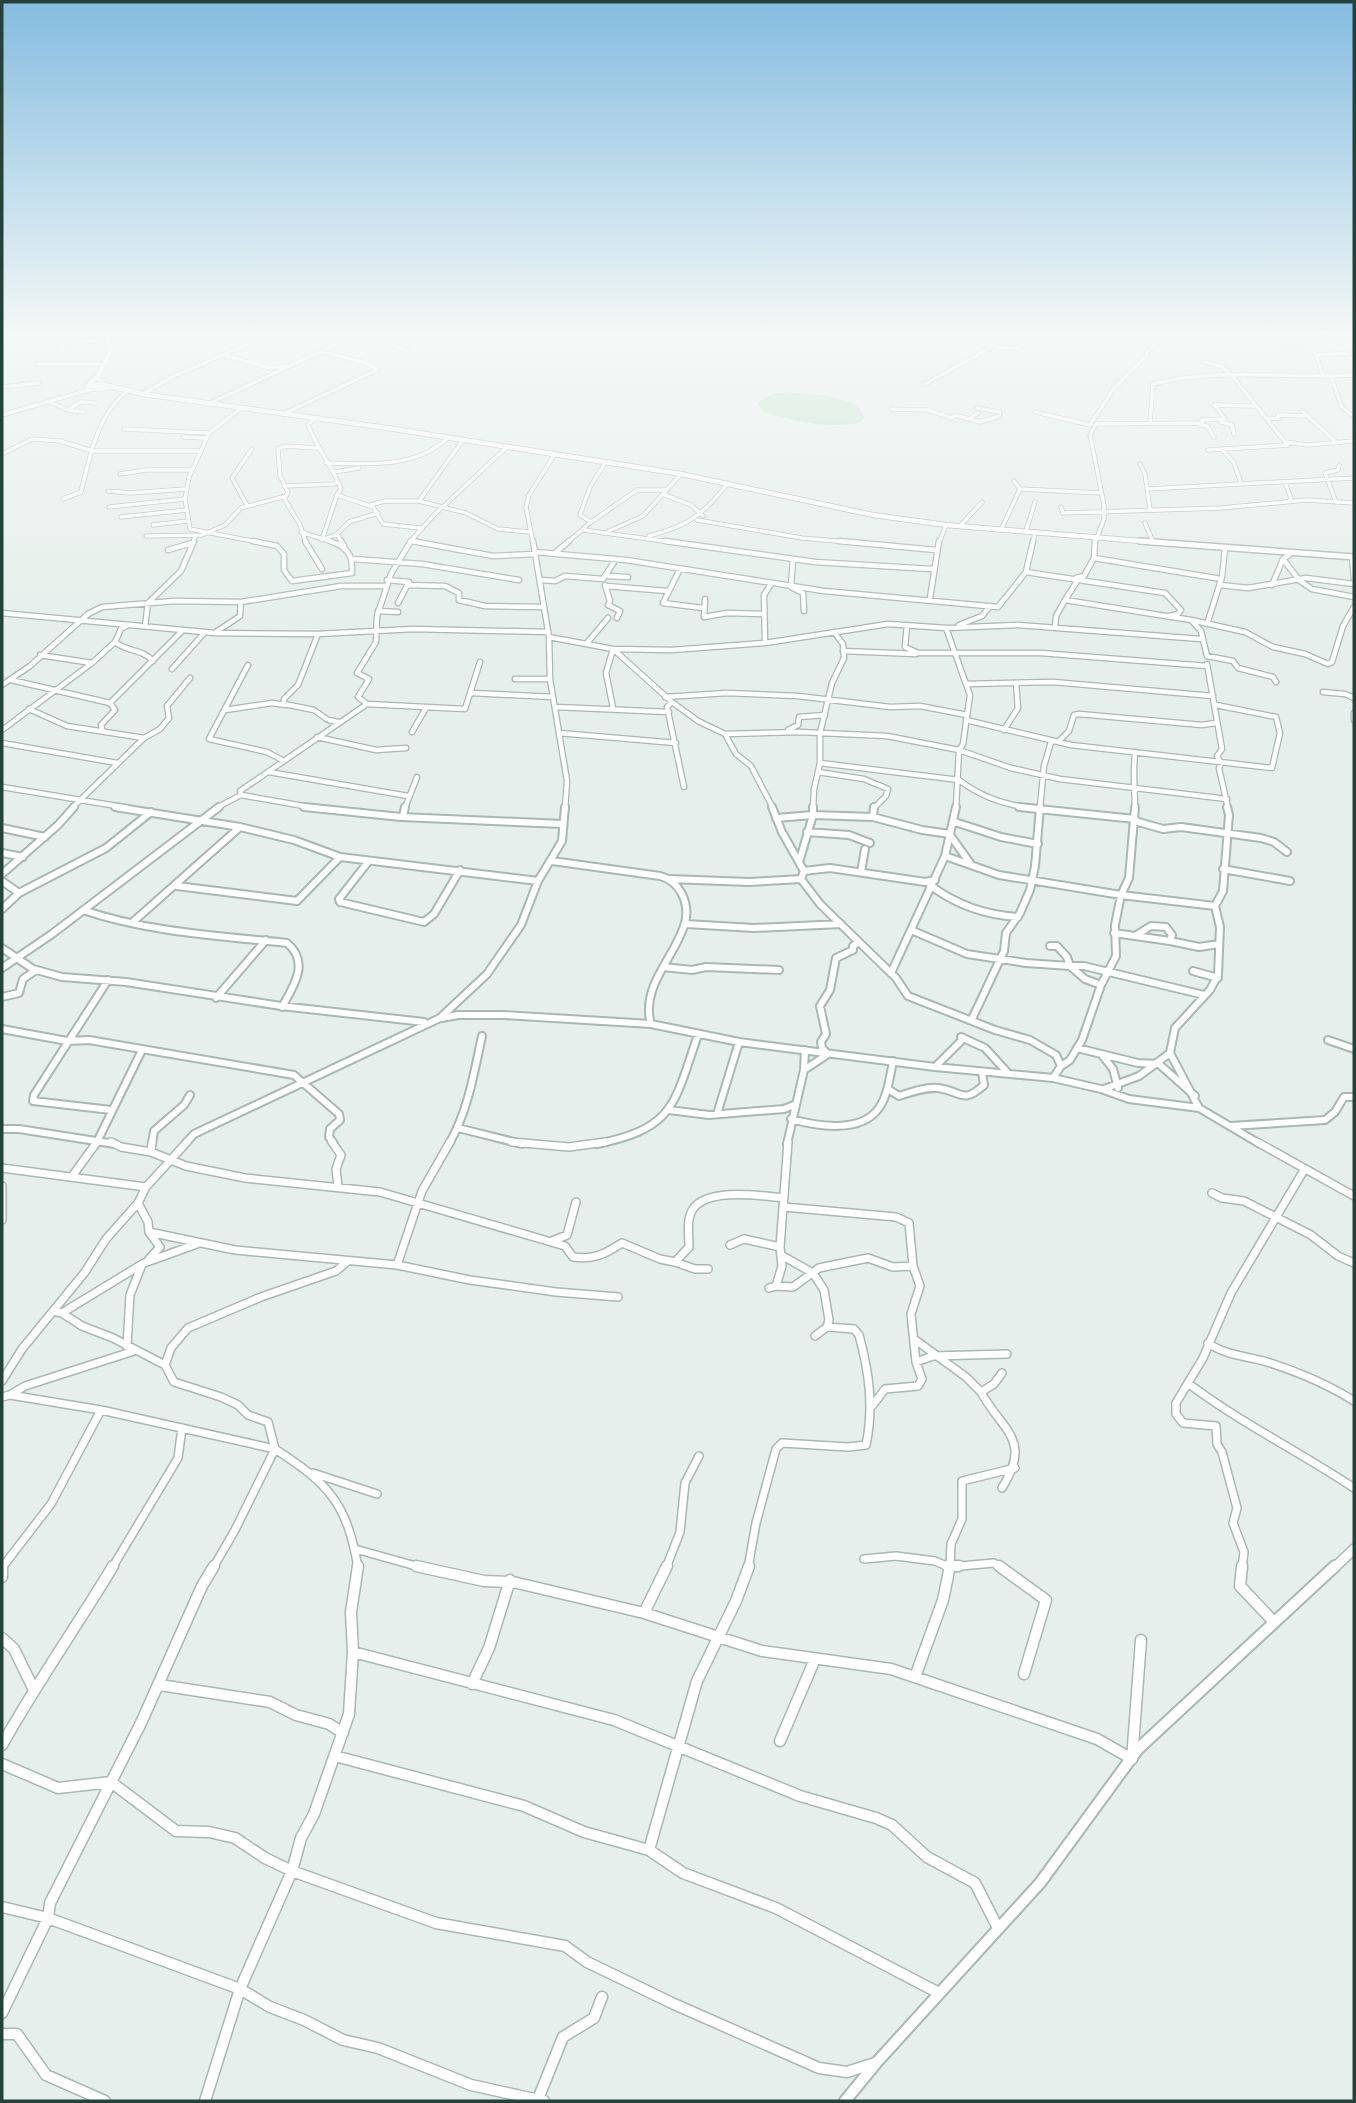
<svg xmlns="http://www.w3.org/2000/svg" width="1356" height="2103" font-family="Inter,sans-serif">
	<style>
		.green { fill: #bfe0c8 }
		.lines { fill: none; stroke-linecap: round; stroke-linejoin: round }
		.minor-far4-casing { stroke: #a8b8b2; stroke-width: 5 }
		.minor-far3-casing { stroke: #a8b8b2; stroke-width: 7 }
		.minor-far2-casing { stroke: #a8b8b2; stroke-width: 10 }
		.minor-far1-casing { stroke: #a8b8b2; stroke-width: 10 }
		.minor-casing { stroke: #a8b8b2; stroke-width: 13 }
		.tertiary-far3-casing { stroke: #a8b8b2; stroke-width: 6 }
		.tertiary-far2-casing { stroke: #a8b8b2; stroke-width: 8 }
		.tertiary-far1-casing { stroke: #a8b8b2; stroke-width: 12 }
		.tertiary-casing { stroke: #a8b8b2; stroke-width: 14 }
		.minor-far4 { stroke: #fff; stroke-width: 3.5 }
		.minor-far3 { stroke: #fff; stroke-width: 4.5 }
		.minor-far2 { stroke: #fff; stroke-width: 6 }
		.minor-far1 { stroke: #fff; stroke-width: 7 }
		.minor { stroke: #fff; stroke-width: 10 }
		.tertiary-far3 { stroke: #fff; stroke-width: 4.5 }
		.tertiary-far2 { stroke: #fff; stroke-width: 5 }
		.tertiary-far1 { stroke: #fff; stroke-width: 9 }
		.tertiary { stroke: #fff; stroke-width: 10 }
	</style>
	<rect width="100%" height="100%" fill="#e6efeb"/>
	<path class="green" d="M787 392 829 396 856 404 864 417 861 422C827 430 797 421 764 412L759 406V402L771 394Z"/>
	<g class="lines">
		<g class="minor-far4-casing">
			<path id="minor-far4" d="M455 332 461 334
				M1321 332 1354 340
				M944 334 997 347 1020 348 1022 332
				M1269 334 1275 332
				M2 335 15 332
				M65 335H83L80 342
				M357 335 407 350
				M60 343 109 340
				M1265 343 1305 342 1298 332
				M1149 351 1166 332
				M65 353 62 347 66 343
				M1345 354 1354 361
				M223 355 270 368 286 366
				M1205 362 1221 366 1234 378 1285 442 1308 445 1354 441
				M37 364H103
				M1323 376 1316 355 1354 353
				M1331 376 1341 406 1354 417
				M925 384 990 348
				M2 387 39 383
				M143 394 172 377 276 332
				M48 401 68 410 84 412
				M208 404 363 332
				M69 409 81 402 96 403
				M240 409 209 433 189 477 185 499 190 529 262 543
				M892 409 928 410 952 418 955 415 980 422 999 416 1000 412 977 408
				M1302 411 1336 442
				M1035 412 1090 425 1114 388 1147 355V350
				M283 414 377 370 366 363 323 352
				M2 415 92 389 101 384 91 385 87 390
				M314 419 308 425C317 448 332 466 341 489L337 495 373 507 383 524 420 528
				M969 419 978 413
				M1267 419 1279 418 1278 415 1307 416
				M1221 422 1232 425 1234 434
				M1150 423 1153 384C1220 367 1286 379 1354 375
				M1200 425 1207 426 1214 437
				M124 429 209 433
				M183 437 206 438
				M463 440 419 501 466 513 498 529 530 532
				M1222 449 1234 463 1241 483
				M1208 450 1288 445
				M2 454 32 439 60 441 92 451H200
				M326 463C368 464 414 469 448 438
				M1140 464 1145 474 1150 510
				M334 472 359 468
				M120 474 146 470H191
				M1285 482 1291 499 1289 501
				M284 486 334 484 338 481
				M1020 489 1101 493
				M1147 489 1354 478
				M108 491 130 493 186 489
				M337 495 322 540 337 534
				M665 495 691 505 703 516
				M286 496 285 500 300 525 306 543
				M63 499 81 492C90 456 97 415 127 391
				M1336 502 1325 473 1338 470 1339 466
				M247 505 232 478 252 449
				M370 505 385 501H419
				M109 507 185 499
				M1061 507 1063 513 1221 508 1307 500 1354 503
				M121 517 187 510
				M697 520 802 538 859 543
				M591 522 580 515 590 487 605 463
				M1145 523 1153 542
				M153 525 188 521
				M960 526 982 502
				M583 530 678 543
				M1001 530 1020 489 1014 481
				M609 531 643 516 681 474
				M1026 531 1035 502
				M301 532 335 543
				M146 536 202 535 225 525 241 508 286 496 288 492 280 476 278 449 286 446 317 448
				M649 536C688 526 703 515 728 483
				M410 541 421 543
				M193 543 195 536
				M342 543 337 534 349 522 378 513
				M409 543 434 515 507 447
				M533 543 526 507 529 495 555 454
				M567 543 591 522 637 490H667
				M939 543 946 525
				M1033 543 1035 532
				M1095 543 1104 519V505L1090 435 1096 424 1202 423V420L1225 419 1214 405 1254 406"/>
		</g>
		<g class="minor-far3-casing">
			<path id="minor-far3" d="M253 541 277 546 284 554V570L292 581 352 573C353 554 347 547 330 541
				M305 541 322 569
				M341 541 344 546
				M412 541 493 556 535 554
				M533 541 549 637 550 679 567 781 565 808
				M665 541 815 562 932 569
				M839 541 936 550
				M1095 541 1094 558 1084 576 1076 578V583L1065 600 1191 620 1201 631 1207 656 1233 661 1238 668 1273 677 1276 682
				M168 550 192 543
				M535 552 626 560 824 591 998 607 1026 572 1033 541
				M555 553 569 541
				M1292 553 1283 559 1300 581 1312 589 1354 597
				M1352 557 1354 579
				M1094 558 1221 579
				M353 559 422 564 519 580
				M793 559 791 587 803 593 804 611
				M680 569 663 603 703 608
				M1026 572 1165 593 1181 610 1178 614 1169 616
				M607 576 628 577
				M387 580 409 582 398 603
				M541 580 555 581 565 576 603 579 616 559
				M407 585 445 586 459 593V600L485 606 543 607
				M605 585 610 601 608 605 620 611 617 618
				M1220 585 1248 588 1306 578 1354 584
				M1272 585 1283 559
				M606 586 667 591
				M930 598 939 541
				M705 599 704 617 727 613 763 614
				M378 611 398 612
				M2 613 215 633 318 634 413 629 548 632
				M1191 620 1245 632 1273 647 1305 654 1328 664 1332 662 1343 626 1354 607
				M1207 624 1222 577 1225 548
				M907 625 905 647 918 653H1041L1207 666
				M959 625 982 616 990 606
				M145 626 148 603 181 571 194 541
				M946 628 970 695 963 744 959 750 956 808
				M1055 628 1056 616 1065 600
				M216 632 240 616 241 602
				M318 634 298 685 284 699V704L314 710 328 720 338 722
				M549 637 613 649 672 702 698 721 725 734 799 732 887 736 959 750 1011 768 1060 779 1227 799
				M115 642C127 652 143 649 153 661
				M587 643 608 618
				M765 643 764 595 771 584
				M843 651 916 654
				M40 655 92 663
				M1207 664 1222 749 1217 756 1221 763 1219 768 1228 808
				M248 665 209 739 267 752 282 760
				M172 669 205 632
				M515 679H550
				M11 680 110 703 183 630
				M967 684 1053 682 1213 696
				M2 685 30 666 88 614 102 607 175 601 241 602 341 586H385
				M1323 692 1345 694 1354 698
				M472 693 553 697
				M665 697 727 693 798 696 890 707 920 706 967 715
				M672 702 667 707 684 787
				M367 704 358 697 369 679 357 673 376 642 377 616 391 574 411 541
				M556 707 669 712
				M613 708 606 673 613 649 672 650 765 643 888 624 946 628 1018 625 1201 639
				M29 709 67 726 144 738
				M225 710 272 703 286 705
				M1354 713V720
				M966 720 1071 745 1272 768 1280 733 1276 717 1216 705
				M102 729 101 725 115 710 110 703
				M2 730 92 663 115 642 121 629 128 625
				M788 730 798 725 799 717 825 715
				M1004 730 1018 708 1016 683
				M412 732 426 708
				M559 733 676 743
				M725 734 736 754 751 766 773 808
				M317 737 376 750 406 748
				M1058 742 1069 731 1074 715 1079 714 1202 725 1216 723
				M2 743 117 763
				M820 763 959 780C981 797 1004 805 1032 808
				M269 772 408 796
				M818 772 864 779 888 789 886 796 874 808
				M2 787 129 808
				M241 795 315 808
				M72 808 144 738 160 729 169 718 167 706 190 678
				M216 808 241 795 240 791 367 704 465 709 480 662
				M405 808 417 777
				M813 808 814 789 820 763V733L832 683 844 658 843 644 834 632
				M1040 808 1044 766 1051 742
				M1135 808C1135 796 1132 760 1136 752"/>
		</g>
		<g class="minor-far2-casing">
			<path id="minor-far2" d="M115 807 240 827 294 840 340 857 538 881
				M304 807 401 817 563 824
				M772 807 782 832 804 871 801 879 820 904 896 978 908 996 995 1030 1030 1040 1056 1055 1061 1066
				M1019 807 1135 819
				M403 816 405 807
				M873 817 874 807
				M776 818 813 815V807
				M1135 821 1163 829 1181 827 1261 838 1274 842 1287 852
				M955 822 1001 837 1038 844
				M2 828 45 837
				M807 832 849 835 870 843
				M950 835 970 863
				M2 853 23 857
				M945 856 956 807
				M800 859 813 815 873 817 922 830 950 834
				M552 861 660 876C680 881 690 903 685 923 675 958 640 986 651 1024
				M368 862 339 899 340 902 424 922 434 914 460 870
				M1223 869 1290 881
				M804 871 830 868 925 882 935 880
				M861 872 865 849
				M2 874 58 825 74 807
				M669 879 749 882 801 879
				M2 881 19 893
				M930 885C956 905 985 915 1018 917
				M177 886 297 901 340 857
				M1215 906 1223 891 1229 815 1227 807
				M2 909 19 893 106 848 151 812
				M83 910C147 932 220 936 287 943 310 962 294 986 282 1007
				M134 921 240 827
				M686 924 754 928 841 924
				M1151 926 1166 927 1172 935 1170 941 1135 936Z
				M911 930 967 954 1026 963 1070 966 1085 979 1101 985
				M1114 933 1135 936
				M1170 941 1199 947 1219 944
				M1050 946H1057L1067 957 1070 966H1084L1204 995
				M2 948 33 969 62 977 126 982 281 1006 424 1022
				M663 967 692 970 706 967 779 970
				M2 968 52 934 219 807
				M1193 971 1218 978
				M891 973 945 856 999 875 1121 895 1215 906
				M108 980 34 1095 33 1101 111 1110
				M2 997 19 993 23 979 36 970
				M216 998 266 940
				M442 1018 458 1015H504L651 1024 739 1042 935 1067 1053 1078 1101 1089 1129 1099 1199 1108 1260 1144
				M972 1019 1004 951 1006 933 1020 913 1030 890 1035 866 1040 807
				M2 1029 67 1041 89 1040 294 1075 339 1114 340 1120 330 1129 329 1137 334 1144
				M1328 1040 1354 1049
				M1077 1048 1138 1063 1159 1064 1195 1096
				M1170 1053 1199 1108
				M1102 1055 1113 1069 1118 1088
				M935 1067 962 1040 961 1037 985 1048 1007 1072
				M807 1068 828 1054 822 1048 821 1042 826 1034 820 1006 830 990 836 958 853 950V946L859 942
				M1053 1078 1061 1066 1070 1060 1082 1040 1101 985 1116 956 1115 925 1121 895 1129 878 1135 807
				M888 1089 899 1096C911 1092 925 1087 938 1088 962 1091 962 1105 984 1085L982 1072
				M1104 1089 1139 1076 1170 1053 1175 1028 1210 990 1218 975 1220 927 1215 906
				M669 1110 709 1115 784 1109 794 1105
				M717 1114 739 1042
				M791 1119C816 1126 861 1134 879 1108 888 1095 890 1076 893 1061
				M1231 1126 1325 1120 1335 1112 1344 1097H1354
				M458 1128 522 1144
				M2 1129H19L115 1144
				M96 1144 142 1050
				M152 1144 154 1131 184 1105 190 1095
				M185 1144 194 1134 440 1018 487 974 521 925 538 881 562 841 565 807
				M449 1144C468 1111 474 1073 482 1036
				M597 1144C676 1128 674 1103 698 1035
				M787 1144 804 1070 805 1050"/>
		</g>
		<g class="minor-far1-casing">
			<path id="minor-far1" d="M111 1142 121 1147 151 1152 186 1166 245 1178 380 1192 565 1246 573 1257C594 1260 605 1254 622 1243L660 1259 675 1262 689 1247C689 1235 686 1219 693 1209 708 1187 761 1196 784 1198
				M332 1142 341 1155 336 1169 338 1186
				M512 1142 569 1147 605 1142
				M1257 1142 1354 1196
				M151 1152 152 1142
				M2 1168 146 1187
				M73 1175 97 1142
				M2 1186V1220
				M1212 1193 1222 1198 1244 1201 1311 1235 1338 1256 1354 1263
				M138 1203 148 1222 149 1232 235 1250 397 1265 470 1280 556 1292 618 1297
				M784 1207 896 1217 909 1223 913 1266 920 1286 911 1314 916 1362 922 1379 918 1386 885 1389 872 1406
				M149 1232 160 1247 149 1259
				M552 1241 567 1235 576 1202
				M730 1245 744 1239 780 1247
				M781 1255 813 1273 824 1290 829 1320 827 1327 815 1336
				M675 1262 695 1269H708
				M397 1265 422 1191 450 1142
				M776 1286 793 1287 819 1268 868 1258 893 1267 913 1266
				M769 1288 776 1286 782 1266 780 1247 788 1142
				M53 1311 62 1313 82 1326 113 1338 165 1365 174 1382 221 1397 238 1405 248 1415 268 1422 275 1449 235 1530 213 1568
				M62 1313 144 1263 197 1244
				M914 1339 966 1377 981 1392
				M1208 1343C1225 1355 1245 1356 1264 1361 1296 1371 1326 1383 1354 1401
				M127 1346 130 1295 141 1267
				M916 1362 933 1356 1007 1354
				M165 1365 171 1348 188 1328 261 1297 336 1271 348 1261
				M1002 1373 994 1384 981 1392C1002 1431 1033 1439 1002 1488
				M2 1381 22 1349 85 1272 106 1239 138 1203 146 1187 187 1142
				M1189 1384C1241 1423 1300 1452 1354 1488
				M10 1395 25 1386 134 1351
				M2 1397 10 1395 101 1410 275 1449C329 1484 347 1503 358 1568
				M313 1473 377 1494
				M355 1549 423 1568
				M864 1559 896 1556 935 1561 949 1567 994 1563 1001 1568
				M2 1564V1568
				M4 1565 51 1504 101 1410
				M112 1568 178 1458 182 1428
				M666 1568 680 1532 685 1483 699 1456
				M748 1568 756 1523 776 1449 782 1443 848 1447 866 1445C874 1407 869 1372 859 1335L854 1329 827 1327
				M950 1568 951 1544 962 1519V1481L1015 1468
				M1242 1568 1244 1552 1233 1523 1237 1508 1222 1452 1217 1444 1216 1426 1183 1423 1176 1414V1403L1203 1358 1231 1293 1304 1170"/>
		</g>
		<g class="minor-casing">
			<path id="minor" d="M2 1566V1577
				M416 1566 484 1581 513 1582 644 1613 762 1651 891 1669 1097 1739 1132 1759 1141 1640
				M947 1566H959
				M999 1566 1046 1600 1024 1674
				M1242 1566 1240 1586 1274 1622
				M644 1613 667 1566
				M2 1638 14 1649 34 1690
				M353 1652 614 1720 800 1796 876 1818 892 1825 927 1857 975 1883 998 1928
				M915 1677 943 1600 950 1566
				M472 1684 489 1648 510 1580
				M160 1685 270 1702 296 1715 329 1724 343 1733
				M780 1741 815 1659
				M2 1745C36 1684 77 1626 113 1566
				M335 1756 524 1806 584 1832 649 1850 697 1681 736 1601 749 1566
				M2 1764 58 1788 111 1782 176 1831 209 1832 235 1838 265 1858 292 1871 436 1923 565 1946 587 1962 674 2004 819 2068 847 2072 875 2063
				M649 1850 683 1873 776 1908 939 1993
				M2 1907 48 1918 240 1989 270 2007 304 2020 343 2040 378 2048 471 2085 544 2101
				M2 2013 48 1918 50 1903 141 1723 202 1586 214 1566
				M2 2034H17L46 2075 105 2101
				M538 2099 563 2037 594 2018 602 1997
				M205 2101 240 1989 292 1871 301 1838 314 1814 349 1714 353 1652 351 1612 358 1566"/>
		</g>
		<g class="tertiary-far3-casing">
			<path id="tertiary-far3" d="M103 332 112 348 98 376 101 384 143 394 394 429 681 474 873 515 946 525 1164 543
				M87 386 98 376
				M92 389 108 388"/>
		</g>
		<g class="tertiary-far2-casing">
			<path id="tertiary-far2" d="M1140 541 1354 557"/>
		</g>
		<g class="tertiary-far1-casing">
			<path id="tertiary-far1" d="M1334 1568 1354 1549"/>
		</g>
		<g class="tertiary-casing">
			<path id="tertiary" d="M845 2101 877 2062 1040 1883 1138 1749 1335 1566"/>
		</g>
		<use href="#minor-far4" class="minor-far4"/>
		<use href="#minor-far3" class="minor-far3"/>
		<use href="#minor-far2" class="minor-far2"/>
		<use href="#minor-far1" class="minor-far1"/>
		<use href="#minor" class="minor"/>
		<use href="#tertiary-far3" class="tertiary-far3"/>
		<use href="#tertiary-far2" class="tertiary-far2"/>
		<use href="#tertiary-far1" class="tertiary-far1"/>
		<use href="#tertiary" class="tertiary"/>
	</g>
	<linearGradient id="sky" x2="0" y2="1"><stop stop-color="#84bce0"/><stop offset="0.53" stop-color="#f4f8f6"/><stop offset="1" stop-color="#f4f8f6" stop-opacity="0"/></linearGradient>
	<rect width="1356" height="627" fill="url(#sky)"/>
	<rect width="1356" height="2103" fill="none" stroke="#24423a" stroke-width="7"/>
</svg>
